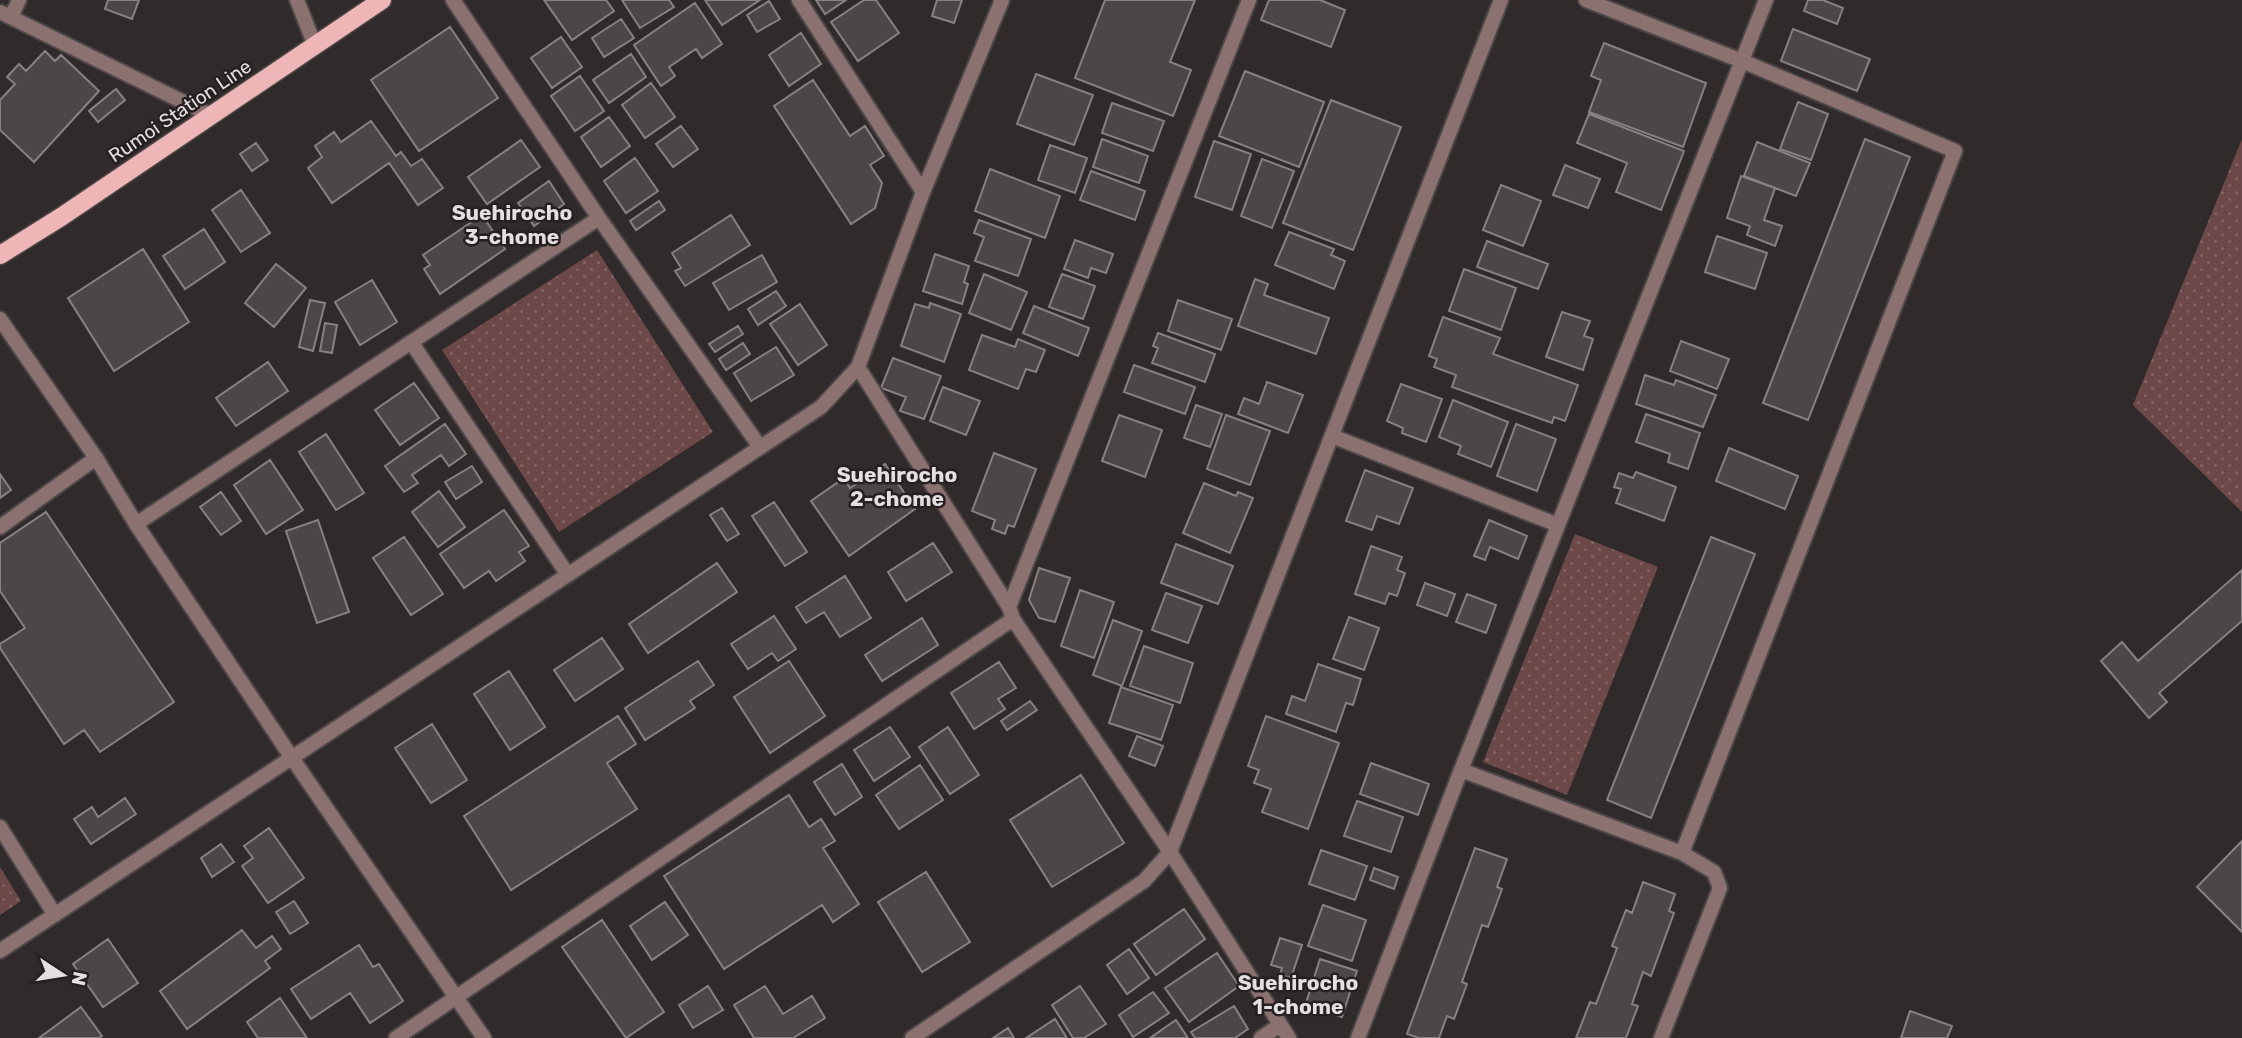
<svg xmlns="http://www.w3.org/2000/svg" width="2242" height="1038" font-family="Rubik,sans-serif">
	<style>
		.green { fill: url(#green-dots) }
		.building { fill: #4c4646; stroke: #888181; stroke-width: 2 }
		.lines { fill: none; stroke-linecap: round; stroke-linejoin: round }
		.minor-casing { stroke: #4d4747; stroke-width: 18 }
		.tertiary-casing { stroke: #4d4747; stroke-width: 18 }
		.primary-casing { stroke: #4d4747; stroke-width: 21 }
		.minor { stroke: #8c7171; stroke-width: 14 }
		.tertiary { stroke: #8c7171; stroke-width: 14 }
		.primary { stroke: #eeb6b6; stroke-width: 18 }
		.labels { text-anchor: middle; dominant-baseline: central; stroke-width: 5; stroke-linejoin: round; paint-order: stroke }
		.street-label { font-size: 19px; fill: #e5e0e0; stroke: #262020 }
		.neighbourhood-label { font-size: 21px; font-weight: bold; fill: #e5e0e0; stroke: #262020 }
	</style>
	<defs>
		<pattern id="green-dots" width="8" height="8" patternUnits="userSpaceOnUse" patternTransform="scale(1.75)"><rect width="8" height="8" fill="#6d4849"/><path d="M2 2h.1M6 6h.1" fill="none" stroke="#826263" stroke-width="1.8" stroke-linecap="round"/></pattern>
	</defs>
	<rect width="100%" height="100%" fill="#302a2a"/>
	<path class="green" d="M2242 139V512L2133 405Z
		M597 250 713 432 559 532 442 350Z
		M1575 534 1658 567 1567 795 1483 762Z
		M0 867 21 901 0 915Z"/>
	<path class="building" d="M108 0H139L132 19 105 9Z
		M544 0H606L614 11 572 40Z
		M622 0H669L674 7 640 28Z
		M705 0H760L722 25Z
		M816 0H846L825 14Z
		M864 0H876L899 33 858 61 831 22Z
		M937 0H962L954 23 932 16Z
		M1105 0H1195L1170 62 1191 70 1173 116 1075 78Z
		M1269 0H1320L1345 10 1331 47 1261 20Z
		M1808 0H1823L1843 8 1837 24 1804 11Z
		M769 1 780 19 757 32 747 15Z
		M695 3 722 44 702 58 696 49 669 67 675 76 661 86 634 45Z
		M621 19 634 38 604 57 592 38Z
		M450 27 498 98 419 151 371 80Z
		M1793 29 1870 59 1857 91 1781 61Z
		M801 33 821 64 789 86 769 55Z
		M561 37 582 67 552 88 531 58Z
		M1604 43 1706 83 1683 147 1589 112 1601 80 1591 76Z
		M45 51 55 61 61 55 99 91 34 162 0 130V100L15 84 7 77 19 64 26 71Z
		M631 54 646 77 609 103 593 80Z
		M1245 71 1324 102 1299 167 1219 136Z
		M1036 74 1093 95 1074 145 1017 124Z
		M580 76 604 111 575 131 551 96Z
		M813 80 850 136 865 126 884 156 870 165 882 183 875 208 851 224 774 106Z
		M651 83 675 117 645 138 622 105Z
		M116 89 125 100 98 122 89 111Z
		M1331 100 1401 127 1353 250 1283 223Z
		M1798 102 1828 114 1811 160 1780 149Z
		M1112 103 1164 121 1153 151 1102 133Z
		M1589 114 1684 151 1661 210 1616 192 1627 163 1577 143Z
		M609 117 630 146 601 167 581 137Z
		M371 121 396 156 401 152 411 166 422 159 443 188 418 205 389 163 332 203 308 168 322 157 315 146 334 132 341 142Z
		M681 126 698 149 673 167 656 144Z
		M1102 139 1148 156 1139 183 1093 167Z
		M1865 139 1910 157 1808 420 1763 403Z
		M521 140 540 167 487 204 468 177Z
		M1214 141 1251 154 1232 210 1195 197Z
		M1757 142 1810 163 1796 196 1744 176Z
		M256 143 268 160 252 171 240 154Z
		M1050 145 1087 158 1075 193 1038 180Z
		M635 158 658 191 626 213 604 181Z
		M1262 159 1294 171 1272 228 1241 216Z
		M1565 165 1600 179 1588 208 1553 195Z
		M990 169 1060 196 1045 238 975 211Z
		M1091 171 1145 191 1135 220 1080 200Z
		M1741 176 1775 188 1764 220 1782 226 1775 246 1747 235 1750 226 1727 218Z
		M549 181 564 204 534 226 518 203Z
		M1501 185 1541 201 1523 246 1483 230Z
		M241 190 270 233 241 252 212 210Z
		M659 201 665 210 636 230 630 221Z
		M482 215 505 249 440 294 424 269 430 265 423 255Z
		M731 215 750 245 685 286 675 271 681 268 672 253Z
		M979 220 1031 239 1018 276 975 261 984 237 974 233Z
		M204 229 225 262 185 289 163 256Z
		M1289 232 1334 249 1331 255 1345 261 1334 289 1275 265Z
		M1717 236 1767 253 1755 289 1705 272Z
		M1075 240 1113 254 1106 273 1091 268 1088 278 1064 269Z
		M1487 241 1548 264 1538 289 1477 267Z
		M143 249 189 322 114 371 68 298Z
		M935 254 969 266 964 282 968 284 962 304 923 291Z
		M762 255 777 282 729 310 713 283Z
		M276 264 306 288 274 327 245 303Z
		M1464 269 1516 288 1501 330 1449 311Z
		M984 274 1027 292 1011 330 969 313Z
		M1062 274 1095 286 1083 319 1049 307Z
		M1255 279 1268 284 1264 295 1329 318 1316 354 1238 326Z
		M372 280 397 322 360 345 335 302Z
		M776 291 786 306 758 325 748 309Z
		M310 300 325 303 313 351 299 347Z
		M1178 300 1232 319 1221 350 1168 331Z
		M930 303 961 314 944 362 901 346 915 304 929 308Z
		M800 304 827 345 798 365 770 324Z
		M1034 306 1089 328 1078 356 1023 333Z
		M1562 312 1590 321 1584 336 1593 339 1583 370 1546 357Z
		M1443 317 1500 338 1493 354 1578 385 1565 421 1554 417 1552 423 1452 387 1456 375 1434 367 1437 359 1429 356Z
		M325 323 337 325 332 353 320 351Z
		M738 326 743 334 715 352 709 344Z
		M1158 333 1215 354 1205 382 1152 363 1158 348 1153 346Z
		M982 335 1015 347 1018 339 1045 350 1036 372 1026 369 1018 389 969 370Z
		M1681 341 1729 359 1717 389 1670 371Z
		M743 343 750 354 726 370 719 359Z
		M776 347 794 375 751 401 734 373Z
		M893 358 941 376 924 419 900 411 906 397 881 388Z
		M268 362 288 391 236 426 216 398Z
		M1134 365 1195 387 1185 414 1124 392Z
		M1645 375 1674 385 1676 380 1716 395 1703 427 1636 404Z
		M1267 382 1303 395 1288 433 1238 414 1244 398 1259 404Z
		M414 383 439 418 400 445 375 410Z
		M1401 384 1442 399 1426 442 1402 433 1403 428 1387 421Z
		M943 387 980 401 966 435 930 421Z
		M1453 400 1508 422 1491 467 1458 454 1461 446 1439 437Z
		M1196 405 1222 414 1210 447 1184 438Z
		M1646 414 1700 433 1688 469 1668 462 1670 454 1636 442Z
		M1119 415 1162 430 1145 477 1102 461Z
		M1226 415 1270 431 1250 485 1207 469Z
		M445 424 466 454 449 466 441 455 412 475 418 483 404 492 385 466Z
		M1516 424 1556 439 1537 491 1497 476Z
		M326 434 364 493 336 510 299 452Z
		M1729 448 1798 476 1785 509 1716 481Z
		M994 453 1036 469 1014 527 1008 525 1005 534 992 529 995 520 972 511Z
		M270 460 303 510 266 534 234 485Z
		M885 464 915 509 849 556 811 501 844 478 850 488Z
		M472 466 482 482 456 499 445 482Z
		M1365 470 1413 488 1399 524 1377 516 1372 530 1346 521Z
		M1636 472 1676 487 1664 521 1616 503 1621 489 1614 487 1619 473 1633 478Z
		M0 474 11 490 0 498Z
		M1204 483 1236 496 1238 492 1253 498 1230 553 1183 533Z
		M439 491 465 527 438 547 412 512Z
		M221 492 241 521 221 535 200 507Z
		M774 502 807 552 785 566 752 516Z
		M722 508 739 534 727 541 710 515Z
		M504 510 529 546 519 552 525 561 496 581 489 571 464 588 440 554Z
		M46 512 174 702 100 752 84 730 64 744 0 648V644L25 628 0 591V543Z
		M318 520 349 612 317 623 286 531Z
		M1489 520 1527 536 1518 559 1490 547 1485 560 1474 556Z
		M404 537 443 594 411 615 373 558Z
		M1711 537 1755 554 1651 818 1607 800Z
		M933 543 952 572 906 601 888 572Z
		M1176 544 1233 566 1218 604 1161 583Z
		M1371 546 1402 557 1397 570 1405 573 1397 596 1389 593 1385 604 1355 594Z
		M717 563 737 592 648 653 629 624Z
		M1039 568 1070 578 1055 622 1039 618 1029 600Z
		M2242 570V621L2159 693 2167 702 2149 718 2101 661 2122 642 2138 661Z
		M845 576 871 618 840 637 824 612 806 623 796 607Z
		M1425 583 1455 594 1447 616 1417 605Z
		M1080 590 1114 602 1094 658 1061 646Z
		M1166 593 1202 606 1188 643 1152 630Z
		M1467 594 1496 605 1486 633 1456 622Z
		M774 616 796 649 778 661 772 653 748 669 731 644Z
		M1349 617 1379 628 1364 670 1333 659Z
		M922 618 938 645 882 681 865 655Z
		M1113 620 1142 631 1122 686 1093 675Z
		M602 638 623 669 575 701 554 670Z
		M1144 646 1193 663 1180 703 1130 686Z
		M698 661 714 685 690 701 695 708 645 740 625 708Z
		M789 661 825 716 770 753 734 697Z
		M999 662 1016 688 998 699 1005 709 974 729 951 693Z
		M1318 664 1361 679 1353 705 1346 703 1336 732 1286 714 1292 696 1305 701Z
		M509 671 545 727 510 750 474 694Z
		M1121 687 1173 705 1161 740 1109 723Z
		M1030 701 1037 710 1007 730 1001 721Z
		M618 716 636 744 607 763 637 809 511 890 464 816Z
		M1266 716 1339 743 1308 829 1262 812 1271 789 1254 783 1259 770 1248 766Z
		M432 724 467 780 431 803 395 748Z
		M890 727 910 757 874 781 854 750Z
		M948 727 979 775 950 794 919 747Z
		M1137 736 1163 746 1155 766 1129 756Z
		M1371 763 1429 784 1418 815 1360 794Z
		M842 764 862 797 835 815 814 782Z
		M920 765 943 800 899 829 876 795Z
		M1081 775 1124 843 1052 887 1010 820Z
		M789 795 809 827 821 819 835 841 823 848 859 904 833 922 822 905 724 969 664 876Z
		M125 798 136 814 91 844 74 819 92 807 98 817Z
		M1357 801 1403 817 1391 852 1344 836Z
		M269 828 304 878 268 903 242 866 253 858 244 846Z
		M2242 841V932L2197 887Z
		M221 844 234 862 212 877 201 858Z
		M1475 848 1507 859 1497 887 1502 889 1488 927 1482 925 1462 982 1467 984 1454 1019 1447 1016 1439 1038H1419L1407 1034Z
		M1321 850 1367 866 1355 900 1309 884Z
		M1374 868 1398 877 1394 889 1370 880Z
		M926 872 970 942 922 972 878 902Z
		M1643 882 1675 894 1669 911 1674 913 1651 976 1643 972 1632 1004 1638 1006 1626 1038H1576L1590 1002 1596 1004 1617 948 1612 946 1626 910 1632 913Z
		M294 901 308 923 290 934 276 912Z
		M665 902 688 935 652 960 630 926Z
		M1323 905 1366 920 1352 961 1308 946Z
		M1184 909 1205 939 1156 975 1134 944Z
		M602 920 664 1012 626 1038 562 947Z
		M242 930 256 948 272 936 281 949 265 961 270 968 187 1029 160 991Z
		M1280 938 1302 945 1291 978 1280 975 1282 968 1271 965Z
		M108 939 138 983 103 1007 73 964Z
		M359 945 373 967 379 964 403 1001 370 1023 350 993 311 1019 291 989Z
		M1129 949 1149 978 1127 994 1107 965Z
		M1217 953 1239 986 1189 1022 1165 988Z
		M1320 959 1357 971 1342 1017 1305 1006Z
		M708 986 723 1010 693 1028 679 1005Z
		M765 986 783 1014 812 996 825 1018 793 1038H754L734 1005Z
		M1080 986 1106 1024 1084 1038H1073L1052 1005Z
		M1153 992 1169 1013 1133 1037 1119 1015Z
		M280 998 307 1038H258L247 1022Z
		M1234 1006 1248 1029 1235 1038H1195L1191 1032Z
		M81 1007 102 1036 99 1038H39Z
		M1910 1011 1952 1026 1947 1038H1901Z
		M1055 1019 1067 1038H1026Z
		M1176 1020 1188 1038H1150Z
		M1008 1028 1014 1038H993Z"/>
	<g class="lines">
		<g class="minor-casing">
			<path id="minor" d="M453 0 599 218 760 447
				M799 0 923 192
				M0 12 210 115
				M11 17 19 0
				M411 342 568 575
				M858 367 1009 607 1013 619 1170 852 1289 1038
				M1332 436 1558 525
				M136 524 599 218
				M0 527 96 458
				M1009 607 1249 0
				M1461 770 1682 853 1714 872 1720 888 1661 1038
				M0 827 55 915
				M1682 853 1955 151 1742 61
				M0 951 821 407 858 367 923 192 1002 0
				M396 1038 1013 619
				M1261 1038 1280 1025"/>
		</g>
		<g class="tertiary-casing">
			<path id="tertiary" d="M297 0 315 46
				M1586 0 1742 61
				M0 319 96 458 136 524 292 758 484 1038
				M912 1038 1144 881 1170 852 1501 0
				M1358 1038 1461 770 1766 0"/>
		</g>
		<g class="primary-casing">
			<path id="primary" d="M0 255 61 217 382 0"/>
		</g>
		<use href="#minor" class="minor"/>
		<use href="#tertiary" class="tertiary"/>
		<use href="#primary" class="primary"/>
	</g>
	<g class="labels">
		<g class="street-label">
			<text transform="translate(180 111) rotate(-34)">Rumoi Station Line</text>
		</g>
		<g class="neighbourhood-label">
			<text x="512" y="212">Suehirocho<tspan x="512" dy="24">3-chome</tspan></text>
			<text x="897" y="474">Suehirocho<tspan x="897" dy="24">2-chome</tspan></text>
			<text x="1298" y="982">Suehirocho<tspan x="1298" dy="24">1-chome</tspan></text>
		</g>
	</g>
	<g transform="translate(63 975) rotate(102)" stroke="#262020" stroke-width="5" paint-order="stroke">
	<path d="M0-5L12 26L0 18L-12 26Z" fill="#e5e0e0"/>
	<text y="-10" font-size="19" font-weight="bold" text-anchor="middle" fill="#e5e0e0">N</text>
	</g>
</svg>
